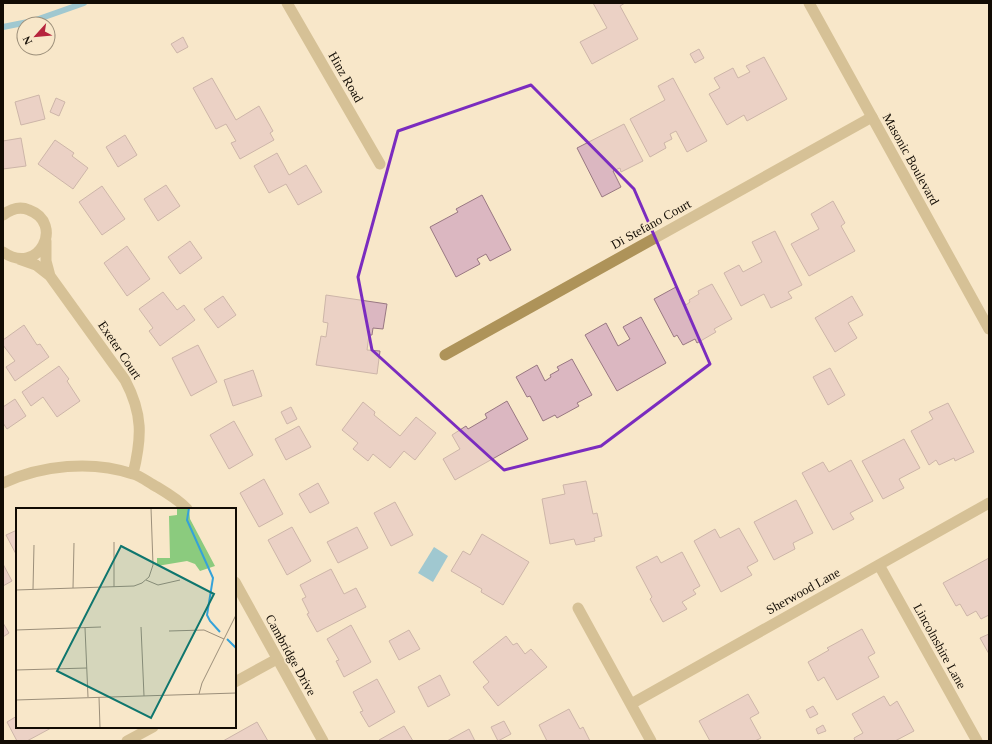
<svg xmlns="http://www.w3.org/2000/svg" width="992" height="744" font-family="Georgia,serif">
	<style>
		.water { fill: #35a2d9 }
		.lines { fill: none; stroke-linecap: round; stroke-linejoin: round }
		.stream { stroke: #35a2d9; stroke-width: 6 }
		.building { fill: #dbb7c1; stroke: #997882 }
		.minor { stroke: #ae9359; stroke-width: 11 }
		.tertiary { stroke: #ae9359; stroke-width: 11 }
		.marked { fill: none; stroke: #7b2cbf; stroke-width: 3; stroke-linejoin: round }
		.labels { text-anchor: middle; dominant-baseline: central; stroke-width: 3.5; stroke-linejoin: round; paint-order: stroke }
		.street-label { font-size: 13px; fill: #120c04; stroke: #f8e7c9 }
		.inset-river { fill: none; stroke: #35a2d9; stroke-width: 2 }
		.inset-road { fill: none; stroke: #9c8f7a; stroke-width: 1 }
		.view { fill: #0f766e; fill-opacity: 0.15; stroke: #0f766e; stroke-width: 2 }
		.inset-edge { fill: none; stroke: #120c04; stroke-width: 2 }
	</style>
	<rect width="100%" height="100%" fill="#f8e7c9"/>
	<path class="water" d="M434 547 448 556 433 582 418 573Z"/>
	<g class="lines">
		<path class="stream" d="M3 27 33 21 84 3"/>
	</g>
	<path class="building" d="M593 3H625L620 6 638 39 592 64 580 42 607 28Z
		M183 37 188 47 177 53 171 44Z
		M699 49 704 58 695 63 690 54Z
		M764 57 787 99 747 121 744 115 727 125 709 94 720 88 714 78 733 68 738 78 750 72 746 66Z
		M212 78 236 120 259 106 273 131 270 133 274 140 240 159 231 143 236 141 226 124 216 129 193 88Z
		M673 78 707 141 687 152 676 131 670 134 672 139 664 143 666 148 650 157 630 119 665 100 658 86Z
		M39 95 45 119 21 125 15 102Z
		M56 98 65 102 59 116 50 112Z
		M624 124 643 161 621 172 620 168 613 171 621 187 602 197 577 148Z
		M125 135 137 155 118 167 106 147Z
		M3 138V141L21 138 26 166 3 169Z
		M55 140 74 153 72 156 88 168 73 189 38 164Z
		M277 153 289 175 306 165 322 192 298 205 286 184 269 193 254 166Z
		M166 185 180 206 158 221 144 199Z
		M102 186 125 219 102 235 79 202Z
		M482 195 511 250 490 261 486 254 477 259 480 264 456 277 430 227 458 212 456 209Z
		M833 201 845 223 841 226 855 251 809 276 791 244 819 229 811 214Z
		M775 231 802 285 788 292 792 298 771 308 764 294 741 306 724 273 739 265 743 272 762 262 752 242Z
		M190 241 202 258 180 274 168 257Z
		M127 246 150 279 127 296 104 263Z
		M712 284 732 319 714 329 716 332 697 343 695 339 683 345 677 335 674 337 654 299 676 287 686 305 690 302 689 300 699 294 698 291Z
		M163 292 177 310 184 305 195 320 160 346 149 331 153 328 139 309Z
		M326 295 387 304 383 329 373 328 372 335H369L367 350 380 351 377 374 316 365 321 336 326 337 328 323 323 322Z
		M223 296 236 315 218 328 204 309Z
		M852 296 863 315 848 323 857 338 835 352 815 318Z
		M641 317 666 363 617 391 585 335 606 323 618 346 630 339 623 327Z
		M24 325 37 345 40 344 49 357 15 381 6 367 15 361 3 345V340Z
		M198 345 217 382 191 396 172 358Z
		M572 359 592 395 577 403 579 406 557 418 555 415 543 421 530 396 527 397 516 377 537 365 545 381 551 377 550 375 559 370 557 367Z
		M59 366 69 379 67 381 80 401 57 417 43 397 31 406 22 392Z
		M830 368 845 395 828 405 813 377Z
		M253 370 262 396 233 406 224 380Z
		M15 399 26 416 7 429 3 423V407Z
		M507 401 528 439 455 480 443 459 460 449 452 435 466 426 468 429 487 418 485 414Z
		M363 402 375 412 374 415 400 436 416 417 436 433 415 460 404 451 390 468 373 454 368 461 353 449 358 443 342 430Z
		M948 403 974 452 955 461 954 458 939 465 936 460 929 465 911 431 933 419 929 412Z
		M291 407 297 419 287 424 281 412Z
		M234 421 253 455 229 469 210 435Z
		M299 426 311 447 286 460 275 439Z
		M904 439 920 468 899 479 904 488 883 499 862 461Z
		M851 460 873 501 850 513 854 519 833 530 802 473 823 462 829 472Z
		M264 479 283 514 259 527 240 493Z
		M586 481 593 514 597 513 602 536 594 538 595 541 576 545 574 539 550 544 542 499 565 494 563 485Z
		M318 483 329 503 310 513 299 494Z
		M796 500 813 533 793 543 795 549 774 560 754 522Z
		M395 502 413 535 391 546 374 513Z
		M292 527 311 561 287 575 268 540Z
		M357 527 368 548 338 563 327 542Z
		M739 528 758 561 747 567 752 575 721 592 694 541 715 529 720 538Z
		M17 530V556L6 535Z
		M482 534 529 562 503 605 481 592 482 589 451 571 463 551 470 555Z
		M682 552 700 586 693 590 696 594 682 602 687 609 663 622 650 599 652 597 636 567 657 556 661 563Z
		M989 558V615L981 619 976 611 967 616 960 604 956 606 943 583Z
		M3 564 12 581 3 586Z
		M331 569 344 594 356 588 366 607 317 632 307 614 309 613 302 599 306 597 300 585Z
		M3 623 9 633 3 637Z
		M351 625 371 662 344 677 336 661 339 660 327 639Z
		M862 629 875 653 868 657 879 677 837 700 824 677 818 681 808 662 829 650 827 648Z
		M409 630 420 649 399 660 389 641Z
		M989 634V654L980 638Z
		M506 636 513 645 517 643 525 654 531 649 547 667 498 706 483 687 489 682 473 662Z
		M440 675 450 695 428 707 418 687Z
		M377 679 395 712 369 727 360 712 363 711 353 692Z
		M748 694 759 713 750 718 761 738 755 741H710L699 721Z
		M884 696 890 706 897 701 914 731 895 741H855L854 738 863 733 852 714Z
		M813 706 818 714 810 718 806 710Z
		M569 709 580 729 583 727 590 741H547L539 725Z
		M17 716V727H53L27 741H17L7 722Z
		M504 721 511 734 498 741 491 727Z
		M257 722 268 741H223Z
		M823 725 826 731 818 734 816 729Z
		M404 726 413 741H379V740Z
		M469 729 475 741H447Z"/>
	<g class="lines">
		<path class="minor" d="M287 3 380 164
			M3 215C11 209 20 206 29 210 65 223 39 277 3 252
			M46 241V261L50 276
			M19 259 36 265 50 276 125 380C143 414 142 437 133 474
			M445 355 872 117
			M3 483C42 465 92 460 133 474 141 476 149 483 157 487 167 493 179 500 187 509
			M879 565 977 741
			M235 582 323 741
			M578 608 651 741
			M235 682 277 659
			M631 704 989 503
			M127 741 153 727"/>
		<path class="tertiary" d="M809 3 989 329"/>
	</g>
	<path d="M0 0H992V744H0ZM531 85 634 189 710 364 601 446 504 470 372 350 358 277 398 131Z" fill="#f8e7c9" fill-opacity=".55" fill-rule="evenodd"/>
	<path class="marked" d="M531 85 634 189 710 364 601 446 504 470 372 350 358 277 398 131Z"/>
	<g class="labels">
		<g class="street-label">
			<text transform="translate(346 77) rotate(60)">Hinz Road</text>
			<text transform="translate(911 159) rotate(61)">Masonic Boulevard</text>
			<text transform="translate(651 224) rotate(-29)">Di Stefano Court</text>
			<text transform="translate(120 350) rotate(56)">Exeter Court</text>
			<text transform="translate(803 591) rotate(-29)">Sherwood Lane</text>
			<text transform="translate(940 646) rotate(61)">Lincolnshire Lane</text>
			<text transform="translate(291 655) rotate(61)">Cambridge Drive</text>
		</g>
	</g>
	<g transform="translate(16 508)">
		<rect width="220" height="220" fill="#f8e7c9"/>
		<path d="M161 0H173L174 11 199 58 184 63 179 56 171 53 141 58V50H154L153 8 161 7Z" fill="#8bcb7e"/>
		<path class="inset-river" d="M173 0 171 12 197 70 191 107 194 113 204 124M211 131 220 140"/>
		<path class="inset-road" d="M130 72 142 77 164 72M98 79V34M57 80 58 35M17 81 18 37M0 82 118 78 126 75 133 69 137 57 135 0M125 119 128 188M69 120 72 189M0 122 85 119M153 123 188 122 208 131M0 162 71 160M183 186 186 175 220 107M83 189 84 220M0 192 220 185"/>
		<path class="view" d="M105 38 198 86 135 210 41 163Z"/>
		<rect width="220" height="220" class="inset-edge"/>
	</g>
	<rect width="992" height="744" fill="none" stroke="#120c04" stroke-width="8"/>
	<g transform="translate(36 36) rotate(243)"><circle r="19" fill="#f8e7c9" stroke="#9c8f7a"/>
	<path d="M0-3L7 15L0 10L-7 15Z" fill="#b6243d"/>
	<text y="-6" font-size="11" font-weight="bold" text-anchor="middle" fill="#120c04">N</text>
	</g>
</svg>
